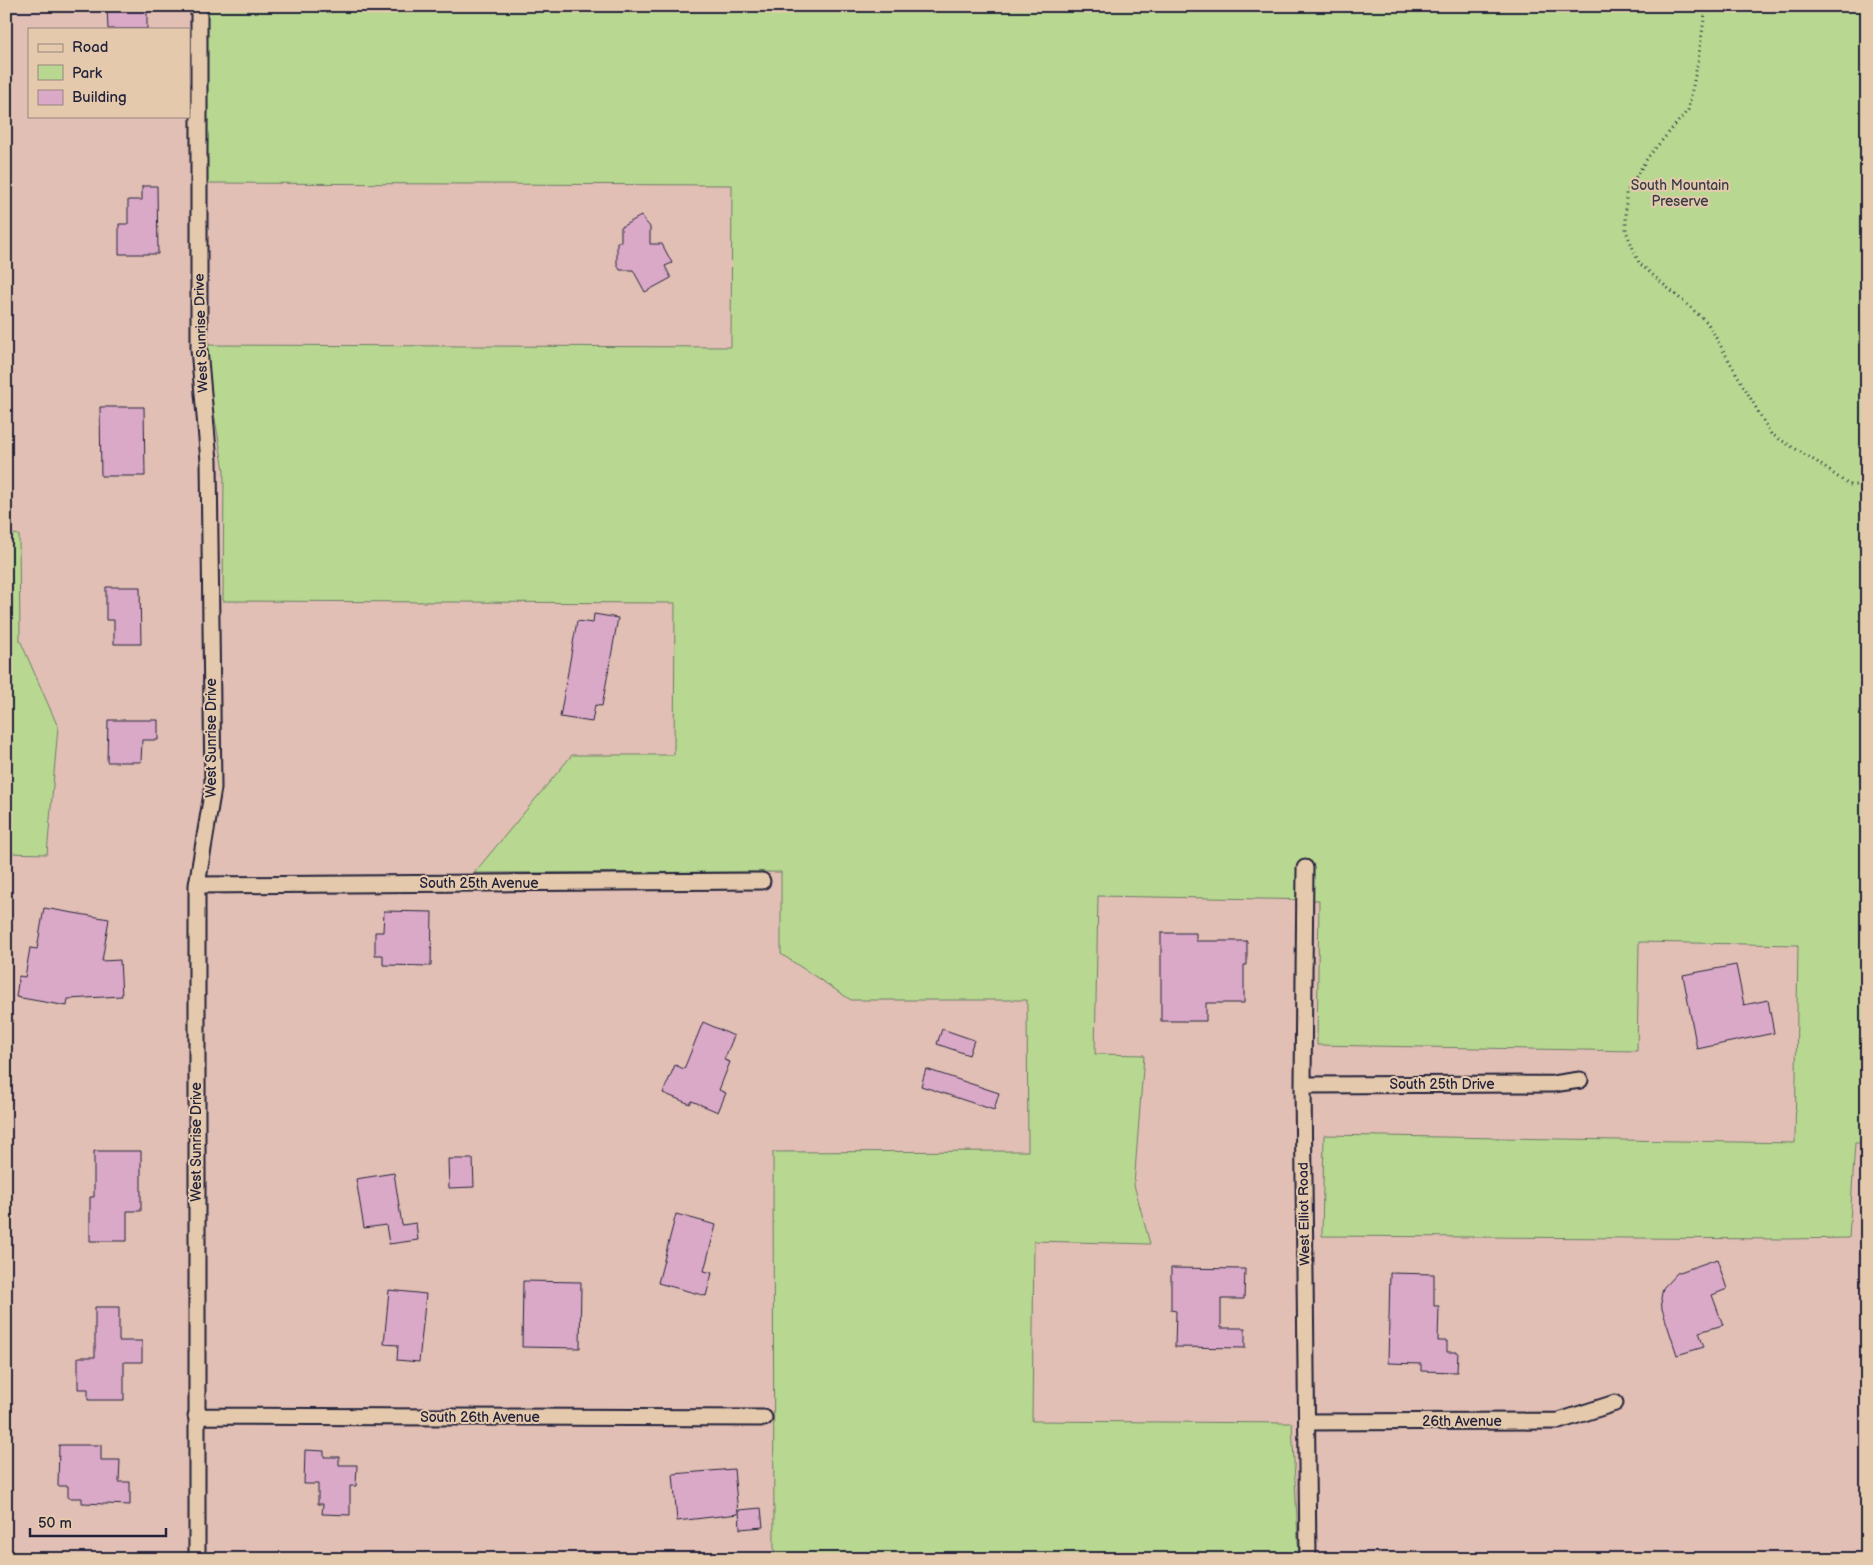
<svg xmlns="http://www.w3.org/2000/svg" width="1873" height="1565" font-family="'Balsamiq Sans',sans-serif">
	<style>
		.green { fill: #b8d891; stroke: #6d7d66 }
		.building { fill: #daa9c8; stroke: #22223b }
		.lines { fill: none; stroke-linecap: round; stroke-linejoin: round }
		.street-casing { stroke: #22223b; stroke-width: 19 }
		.path { stroke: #22223b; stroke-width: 3; stroke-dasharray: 1 4; stroke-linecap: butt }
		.street { stroke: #e5c9ac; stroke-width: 15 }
		.labels { text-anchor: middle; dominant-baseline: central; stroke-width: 4; stroke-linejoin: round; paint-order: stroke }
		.park-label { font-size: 14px; fill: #383d48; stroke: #e5c9ac }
		.street-label { font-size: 14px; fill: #22223b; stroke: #e5c9ac }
	</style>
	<rect width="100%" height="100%" fill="#e2bfb4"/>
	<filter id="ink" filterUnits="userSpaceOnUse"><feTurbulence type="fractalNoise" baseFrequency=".02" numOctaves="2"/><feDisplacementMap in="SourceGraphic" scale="10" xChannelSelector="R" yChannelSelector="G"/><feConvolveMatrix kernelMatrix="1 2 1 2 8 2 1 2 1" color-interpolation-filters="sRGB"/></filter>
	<g filter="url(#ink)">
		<path class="green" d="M207 6H1867V1143H1855L1849 1238 1786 1239 1322 1236 1324 1135 1795 1143 1798 945 1639 942 1637 1051 1317 1045 1319 900 1098 896 1095 1054 1144 1055 1134 1185 1150 1244 1034 1241 1032 1421 1292 1423 1299 1559H774L773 1152 1028 1151 1027 1000H851L781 954V872L474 873 572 755H674L675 603 223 601 224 470 202 345 731 347 732 185 206 183Z
			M6 533 19 535 20 640 58 727 47 854 6 853Z"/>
		<path class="building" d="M107 6H147V29H108Z
			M142 186H157L158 254H119V224H128V200H142Z
			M641 216 650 227V244H662L672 263 665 266 671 278 645 292 633 270H620L617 264V242H621V227Z
			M100 407H144L145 476H101Z
			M106 587H140L141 644H114V620H106Z
			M594 614 618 618 602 706 595 705 592 722 560 717 577 621 593 623Z
			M108 720H158V740H142L141 762H107Z
			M44 908 109 919 102 961 120 960 122 996 68 999 67 1006 16 997 19 976 25 977 30 948 37 949Z
			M384 911 432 912 431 966 383 965V955H375V932H383Z
			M1161 933H1196V941H1247V965H1244V1003H1206V1021H1161Z
			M1736 965 1744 1005 1768 1000 1774 1033 1697 1049 1683 975Z
			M703 1022 734 1036 724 1060 730 1062 719 1090 726 1093 718 1112 692 1101 690 1104 663 1093 675 1065 684 1069Z
			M942 1029 974 1040 969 1055 937 1044Z
			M926 1069 999 1093 994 1110 921 1086Z
			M94 1151H141V1211H127V1241H90V1197H94Z
			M448 1159H473L474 1187 449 1188Z
			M394 1173 402 1225 416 1223 418 1240 389 1244 386 1225 364 1228 356 1179Z
			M676 1214 716 1225 704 1271 712 1273 706 1296 658 1283Z
			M1717 1259 1727 1289 1712 1295 1723 1325 1699 1332 1704 1347 1677 1355 1662 1309 1661 1298 1663 1288 1677 1273Z
			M1171 1268 1245 1269 1244 1299H1221V1328H1245V1348L1175 1347 1176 1311 1171 1310Z
			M1390 1273 1434 1274V1306H1439L1438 1341H1447V1352H1458L1457 1372 1421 1371V1364L1388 1363Z
			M523 1281 581 1282 580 1348 522 1347Z
			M389 1290 426 1294 419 1362 397 1360 398 1345 384 1344Z
			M95 1307H119V1341H142V1362H124V1400H88V1389H78V1357H95Z
			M59 1445H101V1460H120L119 1482H130V1505L82 1503V1498H68V1486H58Z
			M305 1450 324 1451V1457H339V1465H357L356 1486H350V1515L322 1514 323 1504H318V1484H304Z
			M734 1469 738 1514 677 1521 673 1474Z
			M761 1508 763 1527 740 1529 739 1510Z"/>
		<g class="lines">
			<g class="street-casing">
				<path id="street" d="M1305 868 1303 1085 1308 1559
					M197 885 762 881
					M1303 1085 1553 1084 1580 1080
					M196 1416 764 1418
					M1307 1422 1559 1421 1615 1403
					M197 1559V885L213 788 209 461 199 349V6"/>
			</g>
			<path class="path" d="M1706 6 1698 61 1688 110 1648 157 1626 193V231L1639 263 1707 322 1771 434 1817 462 1849 485H1867"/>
			<use href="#street" class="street"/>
		</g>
	</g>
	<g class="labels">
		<g class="park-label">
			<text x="1680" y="185">South Mountain<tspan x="1680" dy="16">Preserve</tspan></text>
		</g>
		<g class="street-label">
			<text transform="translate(201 333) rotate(-92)">West Sunrise Drive</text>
			<text transform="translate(211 738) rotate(-90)">West Sunrise Drive</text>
			<text x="479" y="883">South 25th Avenue</text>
			<text x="1442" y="1084">South 25th Drive</text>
			<text transform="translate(196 1142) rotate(-90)">West Sunrise Drive</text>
			<text transform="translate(1304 1214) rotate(-91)">West Elliot Road</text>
			<text x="480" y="1417">South 26th Avenue</text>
			<text x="1462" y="1421">26th Avenue</text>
		</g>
	</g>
	<rect width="1873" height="1565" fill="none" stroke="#e5c9ac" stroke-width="25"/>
	<rect x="12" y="12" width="1848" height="1540" fill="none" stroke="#22223b" stroke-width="2" filter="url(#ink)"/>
	<rect x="28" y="28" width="162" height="90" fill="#e5c9ac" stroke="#97867f"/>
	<rect x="38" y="44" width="25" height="8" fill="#e5c9ac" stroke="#97867f"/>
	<text x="72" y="52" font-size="15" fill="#22223b">Road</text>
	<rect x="38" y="65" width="25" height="15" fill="#b8d891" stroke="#97867f"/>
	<text x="72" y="78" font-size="15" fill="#22223b">Park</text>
	<rect x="38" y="90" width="25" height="15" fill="#daa9c8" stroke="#97867f"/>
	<text x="72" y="102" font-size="15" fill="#22223b">Building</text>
	<path d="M30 1528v8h136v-8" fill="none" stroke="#22223b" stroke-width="2.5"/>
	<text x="38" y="1528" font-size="15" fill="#22223b" stroke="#e5c9ac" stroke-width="4" paint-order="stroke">50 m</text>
</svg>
